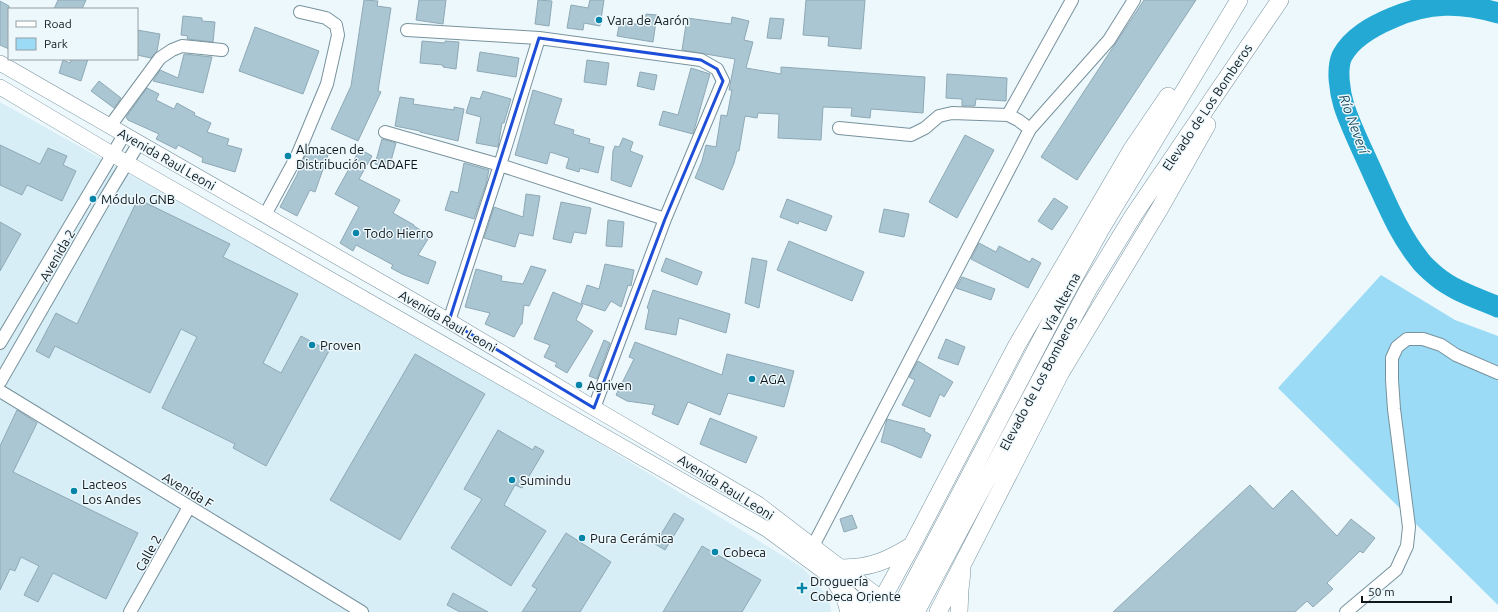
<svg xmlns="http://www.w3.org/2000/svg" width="1498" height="612" font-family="Ubuntu,sans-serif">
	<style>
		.built { fill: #d8eef7 }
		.green { fill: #9bdbf5 }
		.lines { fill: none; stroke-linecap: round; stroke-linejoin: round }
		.river { stroke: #23a9d4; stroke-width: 21 }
		.building { fill: #aac6d2; stroke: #8ea9b5 }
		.minor-casing { stroke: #77929d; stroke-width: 14 }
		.major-casing { stroke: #77929d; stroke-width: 16 }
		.highway-casing { stroke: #77929d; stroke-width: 18 }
		.minor { stroke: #fff; stroke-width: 12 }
		.major { stroke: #fff; stroke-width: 15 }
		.highway { stroke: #fff; stroke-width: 17 }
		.marked { fill: none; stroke: #1d4ed8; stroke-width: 3; stroke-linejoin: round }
		.poi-dot { fill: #0785a9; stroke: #edf8fd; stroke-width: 1.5 }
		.labels { text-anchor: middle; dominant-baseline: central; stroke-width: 3; stroke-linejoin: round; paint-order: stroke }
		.poi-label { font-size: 13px; fill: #0e181d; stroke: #edf8fd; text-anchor: start }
		.street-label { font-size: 13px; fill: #0e181d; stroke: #edf8fd }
		.water-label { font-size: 14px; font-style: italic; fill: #1d5062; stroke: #edf8fd }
	</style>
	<rect width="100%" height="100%" fill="#edf8fd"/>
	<path class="built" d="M0 102 483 372 803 568 829 598 831 612H0Z"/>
	<path class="green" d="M1381 275 1455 320 1498 336V605L1278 388Z"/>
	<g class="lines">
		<path class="river" d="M1498 13C1460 2 1429 2 1392 18 1373 26 1352 37 1342 56 1336 69 1340 93 1344 106 1352 130 1364 153 1374 176 1387 204 1399 234 1419 259 1423 265 1430 271 1436 276 1454 291 1477 298 1498 307"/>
	</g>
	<path class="building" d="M58 0H86L82 9H54Z
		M364 0 378 1 377 6 391 8 378 91 381 92 358 141 331 129 351 86Z
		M419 0H446L443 24 416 20Z
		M538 0 552 1 549 26 535 24Z
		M590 0H604L600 26 584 23 583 30 567 28 571 5 588 8Z
		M806 0H865L861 49 828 46 829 37 803 35Z
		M1144 0H1196L1077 180 1041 157Z
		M0 1 9 6V49L0 45Z
		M646 14 657 15 653 42 617 36 620 21 645 26Z
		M183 16 202 18V21L215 22 213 42 187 39 188 36 181 35Z
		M732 17 749 21 744 40 753 42 746 68 781 74V67L925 77 923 113 871 109 870 118 851 116 852 108 823 107 821 140 778 138 779 114 758 113 757 118 745 116 739 151H737L734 163 723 190 695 178 702 161 706 145 716 147 721 115 727 116 732 90H729L735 59 682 50 687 18 731 24Z
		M770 18 784 19 781 39 767 38Z
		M255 27 319 51 303 94 239 71Z
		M137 30 160 34 157 51 151 58 137 55Z
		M422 41 445 43V41L459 42 456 69 443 67V65L420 63Z
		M480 52 519 58 516 77 477 71Z
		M184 54 212 57 203 93 153 81 160 70 178 78Z
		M71 59H88L81 81 59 73 63 60 70 63Z
		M587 60 609 63 606 85 584 82Z
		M691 68 710 74 693 134 659 125 663 111 678 115Z
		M640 72 657 75 654 90 637 86Z
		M947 74 1007 78 1006 101 976 99 975 106H962V99L946 98Z
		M99 81 121 98 114 108 91 91Z
		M147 88 159 94 156 100 174 109 177 103 195 113 194 115 211 123 207 132 229 139 227 145 242 149 235 172 202 162 203 158 178 145 176 149 156 139 159 134 128 120 126 117Z
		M533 90 562 99 554 124 574 130 573 134 590 139 589 143 604 147 598 173 580 168 579 172 566 168 569 158 550 152 547 164 515 155Z
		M483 91 511 99 504 123H502L498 147 476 143 481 117 466 113 471 97 480 99Z
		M400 97 414 99 413 104 454 110V107L464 109 458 141 420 132V131L395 126Z
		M965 135 994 150 957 218 929 202Z
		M623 138 633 142 630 151 643 156 631 187 611 180 613 151 615 146 619 147Z
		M382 139 396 143 389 168 375 164Z
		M0 145 40 164 48 148 67 156 63 165 76 171 62 201 27 185 22 195 0 185Z
		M308 148 328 155 315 192 310 190 297 216 280 207 297 175Z
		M360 149 372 156 359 179 400 200 393 213 414 225V226L430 236 418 255 436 262 428 284 402 274 391 268 393 265 356 245 353 251 340 243 359 207 335 194Z
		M464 163 489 170 486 184 474 219 445 210 451 191 458 193Z
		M526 194 540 196 533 236 519 233 515 247 484 238 494 207 523 217Z
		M1054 198 1068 207 1052 230 1038 221Z
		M138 199 230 244 223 257 298 294 263 363 281 373 301 336 329 351 266 466 233 448 235 444 162 408 197 337 181 329 150 393 55 346 49 358 36 351 56 313 77 324Z
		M787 199 832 216 826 231 799 221 798 224 780 217Z
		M561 202 591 208 586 234 574 232 571 243 553 239Z
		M884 209 909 214 904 237 879 232Z
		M608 220 624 222 622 247 606 246Z
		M0 222 21 234 0 271Z
		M789 241 864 272 852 301 777 270Z
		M979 243 996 252 999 246 1030 262 1032 258 1041 263 1028 288 971 259Z
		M666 258 702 272 697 285 661 271Z
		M752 258 767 261 759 308 745 303Z
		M605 264 634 270 631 286 628 285 621 307 611 301 605 311 581 303 587 285 599 289Z
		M531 266 546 270 529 306 524 305 522 324H521L514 337 485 324 490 313 465 307 476 269 502 276 501 281 523 284Z
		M962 277 995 289 991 300 956 288Z
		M653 290 730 314 726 333 679 318 676 335 645 329 649 309 647 308Z
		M553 292 583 305 576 320 593 331 567 373 555 366 557 363 544 357 550 345 534 339Z
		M946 339 965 347 958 365 938 358Z
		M604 340 610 343 597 379 589 376Z
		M635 342 722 375 727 354 794 371 784 407 728 393 720 415 688 402 678 425 652 414 655 405 627 401 616 395 634 359 629 357Z
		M415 354 485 394 400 540 330 500Z
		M918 361 953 382 944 397 940 394 930 417 902 405 915 380 909 377Z
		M17 410 37 423 13 472 138 533 106 599 53 573 38 602 24 595 39 566 21 557 15 571 10 569 0 590V446Z
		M710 418 757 437 746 463 700 444Z
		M887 419 925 429 924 431 931 435 921 458 891 445 881 442Z
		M498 430 533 450 535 446 544 451 522 488 515 485 504 505 546 531 511 586 451 548 482 499 464 489Z
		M1250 485 1273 509 1292 490 1337 536 1351 519 1375 538 1363 553 1360 551 1327 583 1333 589 1313 607 1307 601 1295 612H1113Z
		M674 513 684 519 665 550 655 544Z
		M852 515 857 528 844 532 840 519Z
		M566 533 611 562 580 612H522L537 589 532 586Z
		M702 546 761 580 742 612H663Z
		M453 593 488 612H460L447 605Z"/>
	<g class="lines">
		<g class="minor-casing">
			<path id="minor" d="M407 30 539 38 701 60 717 69 723 81 665 219 594 408
				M1008 115 1072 0
				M110 126 160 58 172 50 182 46 222 50
				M839 128 911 135 925 128 939 116 952 113 1008 115 1018 120 1030 129
				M385 132 500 165 665 219
				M265 215 297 156 327 84 338 35 336 25 326 18 300 12
				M449 321 500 165 539 38
				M0 343 124 135
				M0 382 105 199 139 143
				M0 391 362 612
				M813 546 1030 129 1109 40 1134 0
				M130 612 189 507
				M1346 612 1396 570 1407 546 1409 527 1394 409 1392 380V358L1397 347 1407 339H1423L1441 345 1456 355 1498 373"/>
		</g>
		<g class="major-casing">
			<path id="major" d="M0 63 449 321 594 408 758 504 882 599 896 612
				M0 87 127 163 768 530 834 579 868 612"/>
		</g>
		<g class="highway-casing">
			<path id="highway" d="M842 568C870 568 887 561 911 546
				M834 579 845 598 849 612
				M875 612 912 545 1017 345 1132 149 1168 96
				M898 612 1064 296 1102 227 1239 0
				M916 612 1089 288 1133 216 1280 0
				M938 612 1061 372 1160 208 1207 125
				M959 612 960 589 962 572"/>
		</g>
		<use href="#minor" class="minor"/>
		<use href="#major" class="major"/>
		<use href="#highway" class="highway"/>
	</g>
	<path class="marked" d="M539 38 701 60 717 69 723 81 665 219 594 408 449 321Z"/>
	<g class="poi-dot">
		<circle cx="599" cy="20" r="4"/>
		<circle cx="288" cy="156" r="4"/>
		<circle cx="93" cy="199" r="4"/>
		<circle cx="356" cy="233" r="4"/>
		<circle cx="312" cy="345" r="4"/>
		<circle cx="752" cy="379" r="4"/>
		<circle cx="579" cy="385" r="4"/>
		<circle cx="512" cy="480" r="4"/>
		<circle cx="74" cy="491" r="4"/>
		<circle cx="582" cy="538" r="4"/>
		<circle cx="715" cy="552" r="4"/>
		<path d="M800 582h4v4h4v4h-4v4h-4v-4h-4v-4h4z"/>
	</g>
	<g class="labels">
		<g class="poi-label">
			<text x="607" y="20">Vara de Aarón</text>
			<text x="296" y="149">Almacen de<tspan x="296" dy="15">Distribución CADAFE</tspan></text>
			<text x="101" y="199">Módulo GNB</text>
			<text x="364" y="233">Todo Hierro</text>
			<text x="320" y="345">Proven</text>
			<text x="760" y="379">AGA</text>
			<text x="587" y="385">Agriven</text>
			<text x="520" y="480">Sumindu</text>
			<text x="82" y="484">Lacteos<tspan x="82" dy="15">Los Andes</tspan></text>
			<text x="590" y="538">Pura Cerámica</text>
			<text x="723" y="552">Cobeca</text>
			<text x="810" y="581">Droguería<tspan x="810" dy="15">Cobeca Oriente</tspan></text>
		</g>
		<g class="street-label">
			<text transform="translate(1207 107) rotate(-56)">Elevado de Los Bomberos</text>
			<text transform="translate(167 159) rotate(30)">Avenida Raul Leoni</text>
			<text transform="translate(57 255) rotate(-60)">Avenida 2</text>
			<text transform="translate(1061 302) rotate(-62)">Vía Alterna</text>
			<text transform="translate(448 321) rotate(30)">Avenida Raul Leoni</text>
			<text transform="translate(1038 383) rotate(-62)">Elevado de Los Bomberos</text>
			<text transform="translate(726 487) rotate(32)">Avenida Raul Leoni</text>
			<text transform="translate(188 490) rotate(31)">Avenida F</text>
			<text transform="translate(148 553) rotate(-61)">Calle 2</text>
		</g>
		<g class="water-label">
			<text transform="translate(1354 124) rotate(70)">Río Neverí</text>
		</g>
	</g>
	<rect x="8" y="8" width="130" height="52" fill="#edf8fd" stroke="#949ea3"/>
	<rect x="16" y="21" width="20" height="6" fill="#ffffff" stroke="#949ea3"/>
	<text x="44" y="28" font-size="12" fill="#0e181d">Road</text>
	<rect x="16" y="38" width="20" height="12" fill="#9bdbf5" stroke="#949ea3"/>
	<text x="44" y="48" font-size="12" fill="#0e181d">Park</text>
	<path d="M1362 596v6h89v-6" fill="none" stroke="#0e181d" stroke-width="2"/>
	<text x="1368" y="596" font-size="12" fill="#0e181d" stroke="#edf8fd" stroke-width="3" paint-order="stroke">50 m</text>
</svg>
